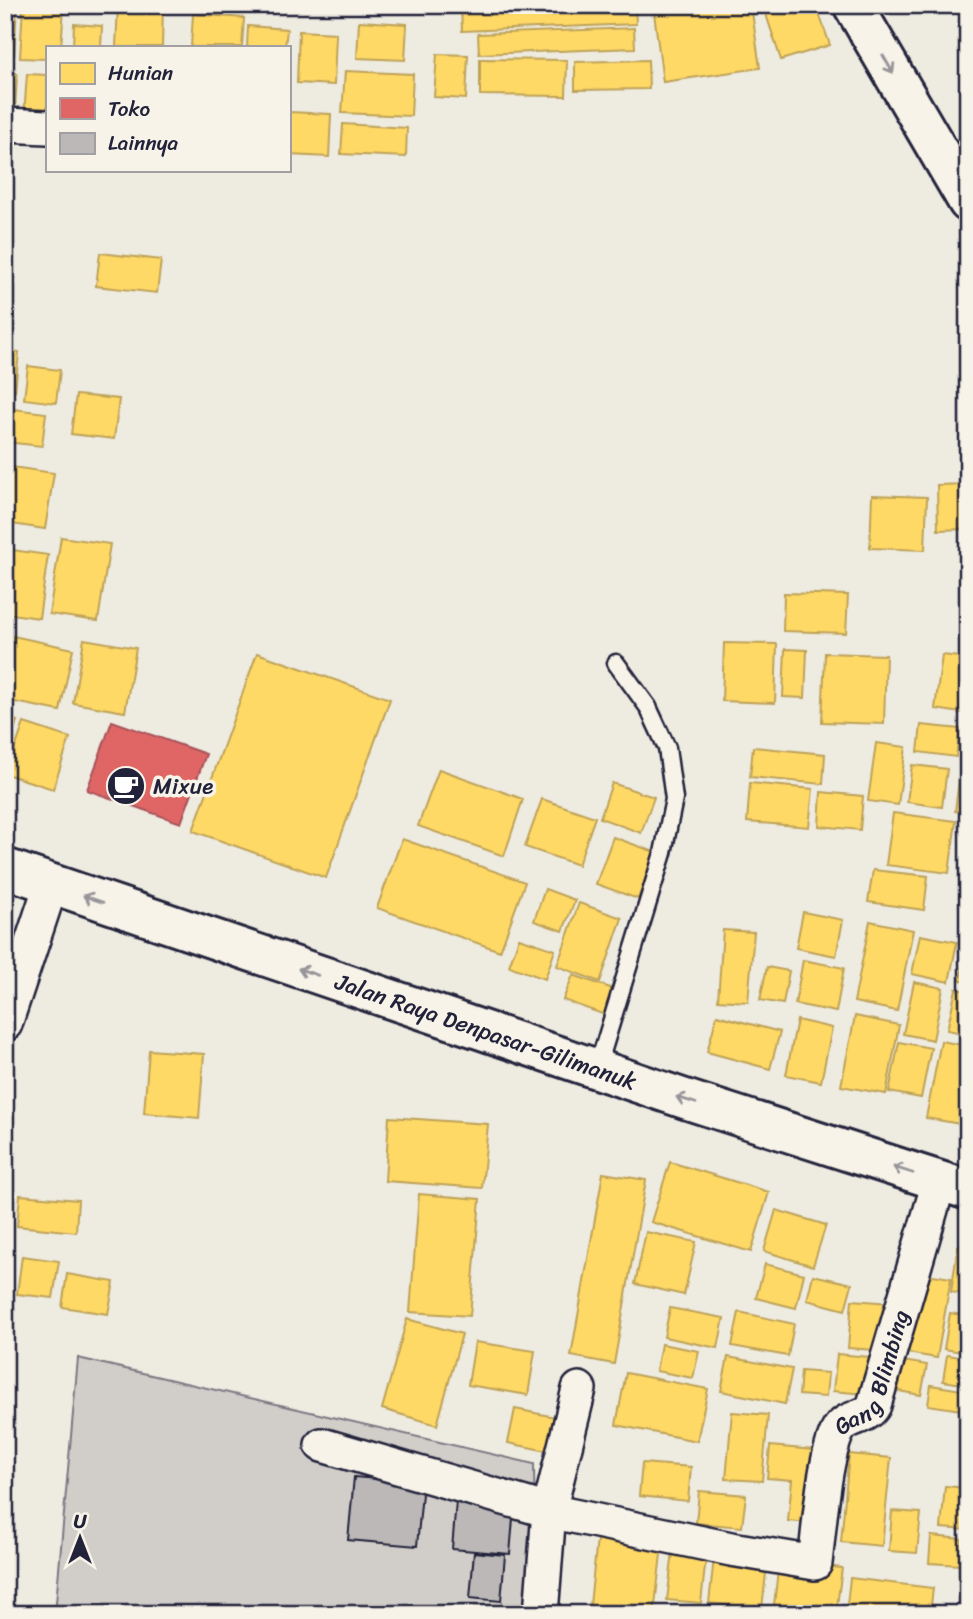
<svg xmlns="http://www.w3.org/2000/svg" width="973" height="1619" font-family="Sriracha,sans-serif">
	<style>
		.green { fill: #d1cdc9; stroke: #7a7882; stroke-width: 2 }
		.homes { fill: #ffd966; stroke: #bda259; stroke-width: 2 }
		.shops { fill: #e06666; stroke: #a75259; stroke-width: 2 }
		.building { fill: #bbb8b7; stroke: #22223b; stroke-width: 2 }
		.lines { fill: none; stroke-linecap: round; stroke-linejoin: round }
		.service-casing { stroke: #22223b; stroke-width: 21 }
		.minor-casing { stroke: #22223b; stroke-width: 38 }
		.trunk-casing { stroke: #22223b; stroke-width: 44 }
		.service { stroke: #f7f3e8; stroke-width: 16 }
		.minor { stroke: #f7f3e8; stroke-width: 33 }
		.trunk { stroke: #f7f3e8; stroke-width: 38 }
		.oneway { stroke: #97959a }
		.labels { text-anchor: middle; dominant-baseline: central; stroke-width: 7; stroke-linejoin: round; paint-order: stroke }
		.poi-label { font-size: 23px; fill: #22223b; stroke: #f7f3e8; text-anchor: start }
		.street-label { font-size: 23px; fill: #22223b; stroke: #f7f3e8 }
	</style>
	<rect width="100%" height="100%" fill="#eeebe1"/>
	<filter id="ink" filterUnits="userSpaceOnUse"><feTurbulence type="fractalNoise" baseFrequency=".0143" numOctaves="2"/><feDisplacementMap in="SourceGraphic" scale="14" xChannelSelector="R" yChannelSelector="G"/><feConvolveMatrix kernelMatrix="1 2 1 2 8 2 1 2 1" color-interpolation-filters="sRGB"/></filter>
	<g filter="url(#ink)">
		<path class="green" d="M78 1358 534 1464 536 1614H55Z"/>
		<path class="homes" d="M5 5 17 6 14 55H5Z
			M118 5 163 6 162 47H116Z
			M461 5H635L636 24 462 31Z
			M653 5H751L760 68 663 82Z
			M763 5H816L830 45 781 60Z
			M23 6 64 8 61 47H47V59L20 58Z
			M193 14 244 18 242 47H191Z
			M359 21 407 24 405 60 357 58Z
			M74 24 102 26 101 47H73Z
			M248 26 287 29 285 47H247Z
			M634 28 635 48 479 54 478 34Z
			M299 31 336 33 334 85 297 83Z
			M437 54 468 55 466 99 434 97Z
			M480 59 567 60 566 96 480 95Z
			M648 60 649 89 575 90V62Z
			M345 71 413 74 411 116 342 113Z
			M5 74H17L15 110H5Z
			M27 74 47 75V117L24 116Z
			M289 112 331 114 329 157 289 155Z
			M343 124 407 128 406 157 341 154Z
			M100 253 161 260 157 293 96 286Z
			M5 350 19 352 15 391 5 390Z
			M28 366 60 370 56 403 24 399Z
			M76 395 119 399 114 439 71 434Z
			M5 408 46 413 42 446 5 442Z
			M5 466 54 473 45 529 5 523Z
			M968 484V529L938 530 937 485Z
			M872 495 927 497 925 550 870 548Z
			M61 537 110 544 98 621 49 614Z
			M5 549 48 555 39 618 5 613Z
			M784 593 848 595 846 633 783 631Z
			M13 636 73 649 60 711 5 700V675Z
			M84 639 136 648 125 712 73 703Z
			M724 643 777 644 775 703 722 701Z
			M785 649 807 650 805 698 783 697Z
			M257 653 390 699 326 878 193 831Z
			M825 653 886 655 884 724 822 722Z
			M942 655 968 658V714L935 709Z
			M5 717 17 721 5 759Z
			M24 723 70 738 53 789 6 774Z
			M921 725 960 729 956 757 918 752Z
			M876 743 906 747 898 805 868 801Z
			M753 747 825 754 823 784 750 777Z
			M961 764 968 765V812L955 811Z
			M912 765 947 769 942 807 907 802Z
			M439 769 523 799 504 856 418 826Z
			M612 783 654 797 641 833 600 818Z
			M750 783 813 789 809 827 747 822Z
			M821 792 863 796 860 830 819 826Z
			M542 799 595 817 578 865 525 847Z
			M893 813 956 821 949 873 886 865Z
			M613 837 655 852 638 899 596 884Z
			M402 839 525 882 500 951 377 908Z
			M873 870 928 876 924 910 868 902Z
			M545 889 575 900 563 931 534 921Z
			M968 890V929L963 928Z
			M579 903 622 918 600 982 557 966Z
			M803 912 843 920 836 956 796 948Z
			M870 921 913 930 897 1011 854 1002Z
			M723 930 754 932 748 1002 718 1000Z
			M920 935 957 942 949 982 912 974Z
			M968 937V982L960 980Z
			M519 938 555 950 545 979 509 966Z
			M803 960 844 968 836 1012 795 1004Z
			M767 967 789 971 783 1004 760 1000Z
			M573 975 616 990 608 1016 563 1000Z
			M914 982 943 988 933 1040 903 1034Z
			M956 989 968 991V1034L947 1030Z
			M717 1015 780 1032 770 1069 707 1052Z
			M855 1016 899 1025 886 1094 841 1086Z
			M797 1020 832 1028 821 1082 786 1075Z
			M941 1041 968 1046 966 1125 926 1118Z
			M899 1042 931 1048 921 1098 889 1092Z
			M149 1050 204 1054 199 1118 144 1113Z
			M389 1117 488 1124 482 1188 385 1181Z
			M670 1162 769 1192 751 1252 651 1222Z
			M603 1173 646 1180 614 1364 571 1356Z
			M419 1194 480 1199 470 1316 410 1312Z
			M20 1195 78 1200 76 1232 17 1226Z
			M776 1210 826 1225 813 1266 764 1251Z
			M646 1232 696 1242 684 1295 635 1284Z
			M958 1246 968 1247V1295L951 1292Z
			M22 1256 59 1261 53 1298 17 1294Z
			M765 1264 804 1274 796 1308 756 1298Z
			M921 1273 951 1278 937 1358 907 1353Z
			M67 1274 114 1282 108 1314 62 1307Z
			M813 1275 852 1284 845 1310 807 1300Z
			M852 1300 891 1303 887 1351 848 1348Z
			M670 1308 724 1318 718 1348 664 1337Z
			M739 1312 794 1324 788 1356 732 1346Z
			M950 1313 968 1316V1353L944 1349Z
			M407 1319 462 1334 437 1425 382 1409Z
			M475 1342 535 1351 528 1395 468 1385Z
			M661 1344 699 1351 693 1378 656 1371Z
			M837 1354 880 1358 876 1395 833 1391Z
			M947 1355 968 1358V1385L943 1381Z
			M728 1357 792 1369 785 1404 721 1391Z
			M903 1361 927 1365 921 1395 898 1391Z
			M801 1371 828 1373 826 1397 799 1395Z
			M626 1373 708 1389 697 1441 616 1425Z
			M931 1385 968 1391V1411L928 1405Z
			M515 1409 565 1419 557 1453 508 1443Z
			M732 1412 768 1415 762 1481 726 1479Z
			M770 1446 825 1451 819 1524 788 1521 792 1480 767 1478Z
			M849 1454 891 1458 882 1546 841 1542Z
			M642 1463 691 1467 688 1501 639 1496Z
			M945 1486 968 1488V1530L941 1528Z
			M699 1491 746 1495 742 1527 696 1523Z
			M892 1511 921 1513 917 1553 889 1551Z
			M598 1530 663 1537 654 1614H589Z
			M931 1536 962 1539 960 1565 929 1563Z
			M674 1544 707 1548 701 1603 667 1600Z
			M715 1549 768 1555 762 1609 709 1603Z
			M779 1561 842 1568 836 1614H773Z
			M850 1578 933 1588 930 1614H846Z"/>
		<path class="shops" d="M112 721 206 754 181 823 87 790Z"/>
		<path class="building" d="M354 1477 423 1483 417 1546 348 1540Z
			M456 1501 514 1507 510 1554 452 1549Z
			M474 1552 505 1555 501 1601 470 1598Z"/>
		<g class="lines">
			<g class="service-casing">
				<path id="service" d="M597 1069 663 853 674 799 667 748 648 707 616 663"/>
			</g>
			<g class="minor-casing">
				<g id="minor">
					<path d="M5 125 47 127"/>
					<path d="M5 1024 51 885"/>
					<path id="s1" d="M322 1445 549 1511 731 1549 815 1563C819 1531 824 1454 839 1429 847 1416 867 1419 874 1405L939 1182"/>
					<path d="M541 1614 549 1511 579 1389"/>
				</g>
			</g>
			<g class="trunk-casing">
				<g id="trunk">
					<path d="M853 5 968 202"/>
					<path id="s2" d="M5 868 688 1100 968 1190"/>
				</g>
			</g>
			<use href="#service" class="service"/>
			<use href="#minor" class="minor"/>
			<use href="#trunk" class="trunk"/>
		</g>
		<defs><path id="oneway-shaft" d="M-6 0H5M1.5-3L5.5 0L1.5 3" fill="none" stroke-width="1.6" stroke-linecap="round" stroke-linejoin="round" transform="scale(1.75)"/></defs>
		<g class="oneway">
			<use href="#oneway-shaft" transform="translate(888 64) rotate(60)"/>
			<use href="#oneway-shaft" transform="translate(93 899) rotate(-161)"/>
			<use href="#oneway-shaft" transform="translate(308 972) rotate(-161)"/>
			<use href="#oneway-shaft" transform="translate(686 1100) rotate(-162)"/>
			<use href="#oneway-shaft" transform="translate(903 1170) rotate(-162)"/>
		</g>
	</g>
	<defs>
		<g id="cafe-disc" transform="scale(2.0125)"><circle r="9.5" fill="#22223b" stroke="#f7f3e8"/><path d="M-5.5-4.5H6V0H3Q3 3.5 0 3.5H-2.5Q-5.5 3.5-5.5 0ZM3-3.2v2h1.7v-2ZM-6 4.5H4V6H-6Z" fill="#fff"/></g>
	</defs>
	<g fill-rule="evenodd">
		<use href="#cafe-disc" x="126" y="786"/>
	</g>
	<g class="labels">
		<g class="poi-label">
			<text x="153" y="786">Mixue</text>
		</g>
		<g class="street-label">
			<text stroke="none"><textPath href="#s2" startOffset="508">Jalan Raya Denpasar-Gilimanuk</textPath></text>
			<text stroke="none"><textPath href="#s1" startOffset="714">Gang Blimbing</textPath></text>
		</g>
	</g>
	<rect width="973" height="1619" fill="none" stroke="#f7f3e8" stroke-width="28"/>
	<rect x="14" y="14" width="945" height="1591" fill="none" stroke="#22223b" stroke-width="2.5" filter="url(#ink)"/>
	<rect x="46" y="46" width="245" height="126" fill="#f7f3e8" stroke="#a29fa3" stroke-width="2"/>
	<rect x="60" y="63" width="35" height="21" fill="#ffd966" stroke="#a29fa3" stroke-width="2"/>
	<text x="108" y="80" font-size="21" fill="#22223b">Hunian</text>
	<rect x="60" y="98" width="35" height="21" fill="#e06666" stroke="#a29fa3" stroke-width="2"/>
	<text x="108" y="116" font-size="21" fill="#22223b">Toko</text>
	<rect x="60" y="133" width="35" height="21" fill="#bbb8b7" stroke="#a29fa3" stroke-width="2"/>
	<text x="108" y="150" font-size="21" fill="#22223b">Lainnya</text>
	<g transform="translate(80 1538)" stroke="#f7f3e8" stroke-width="5" paint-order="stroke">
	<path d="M0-5L12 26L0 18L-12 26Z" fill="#22223b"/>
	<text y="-10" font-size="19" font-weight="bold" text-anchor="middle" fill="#22223b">U</text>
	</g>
</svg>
